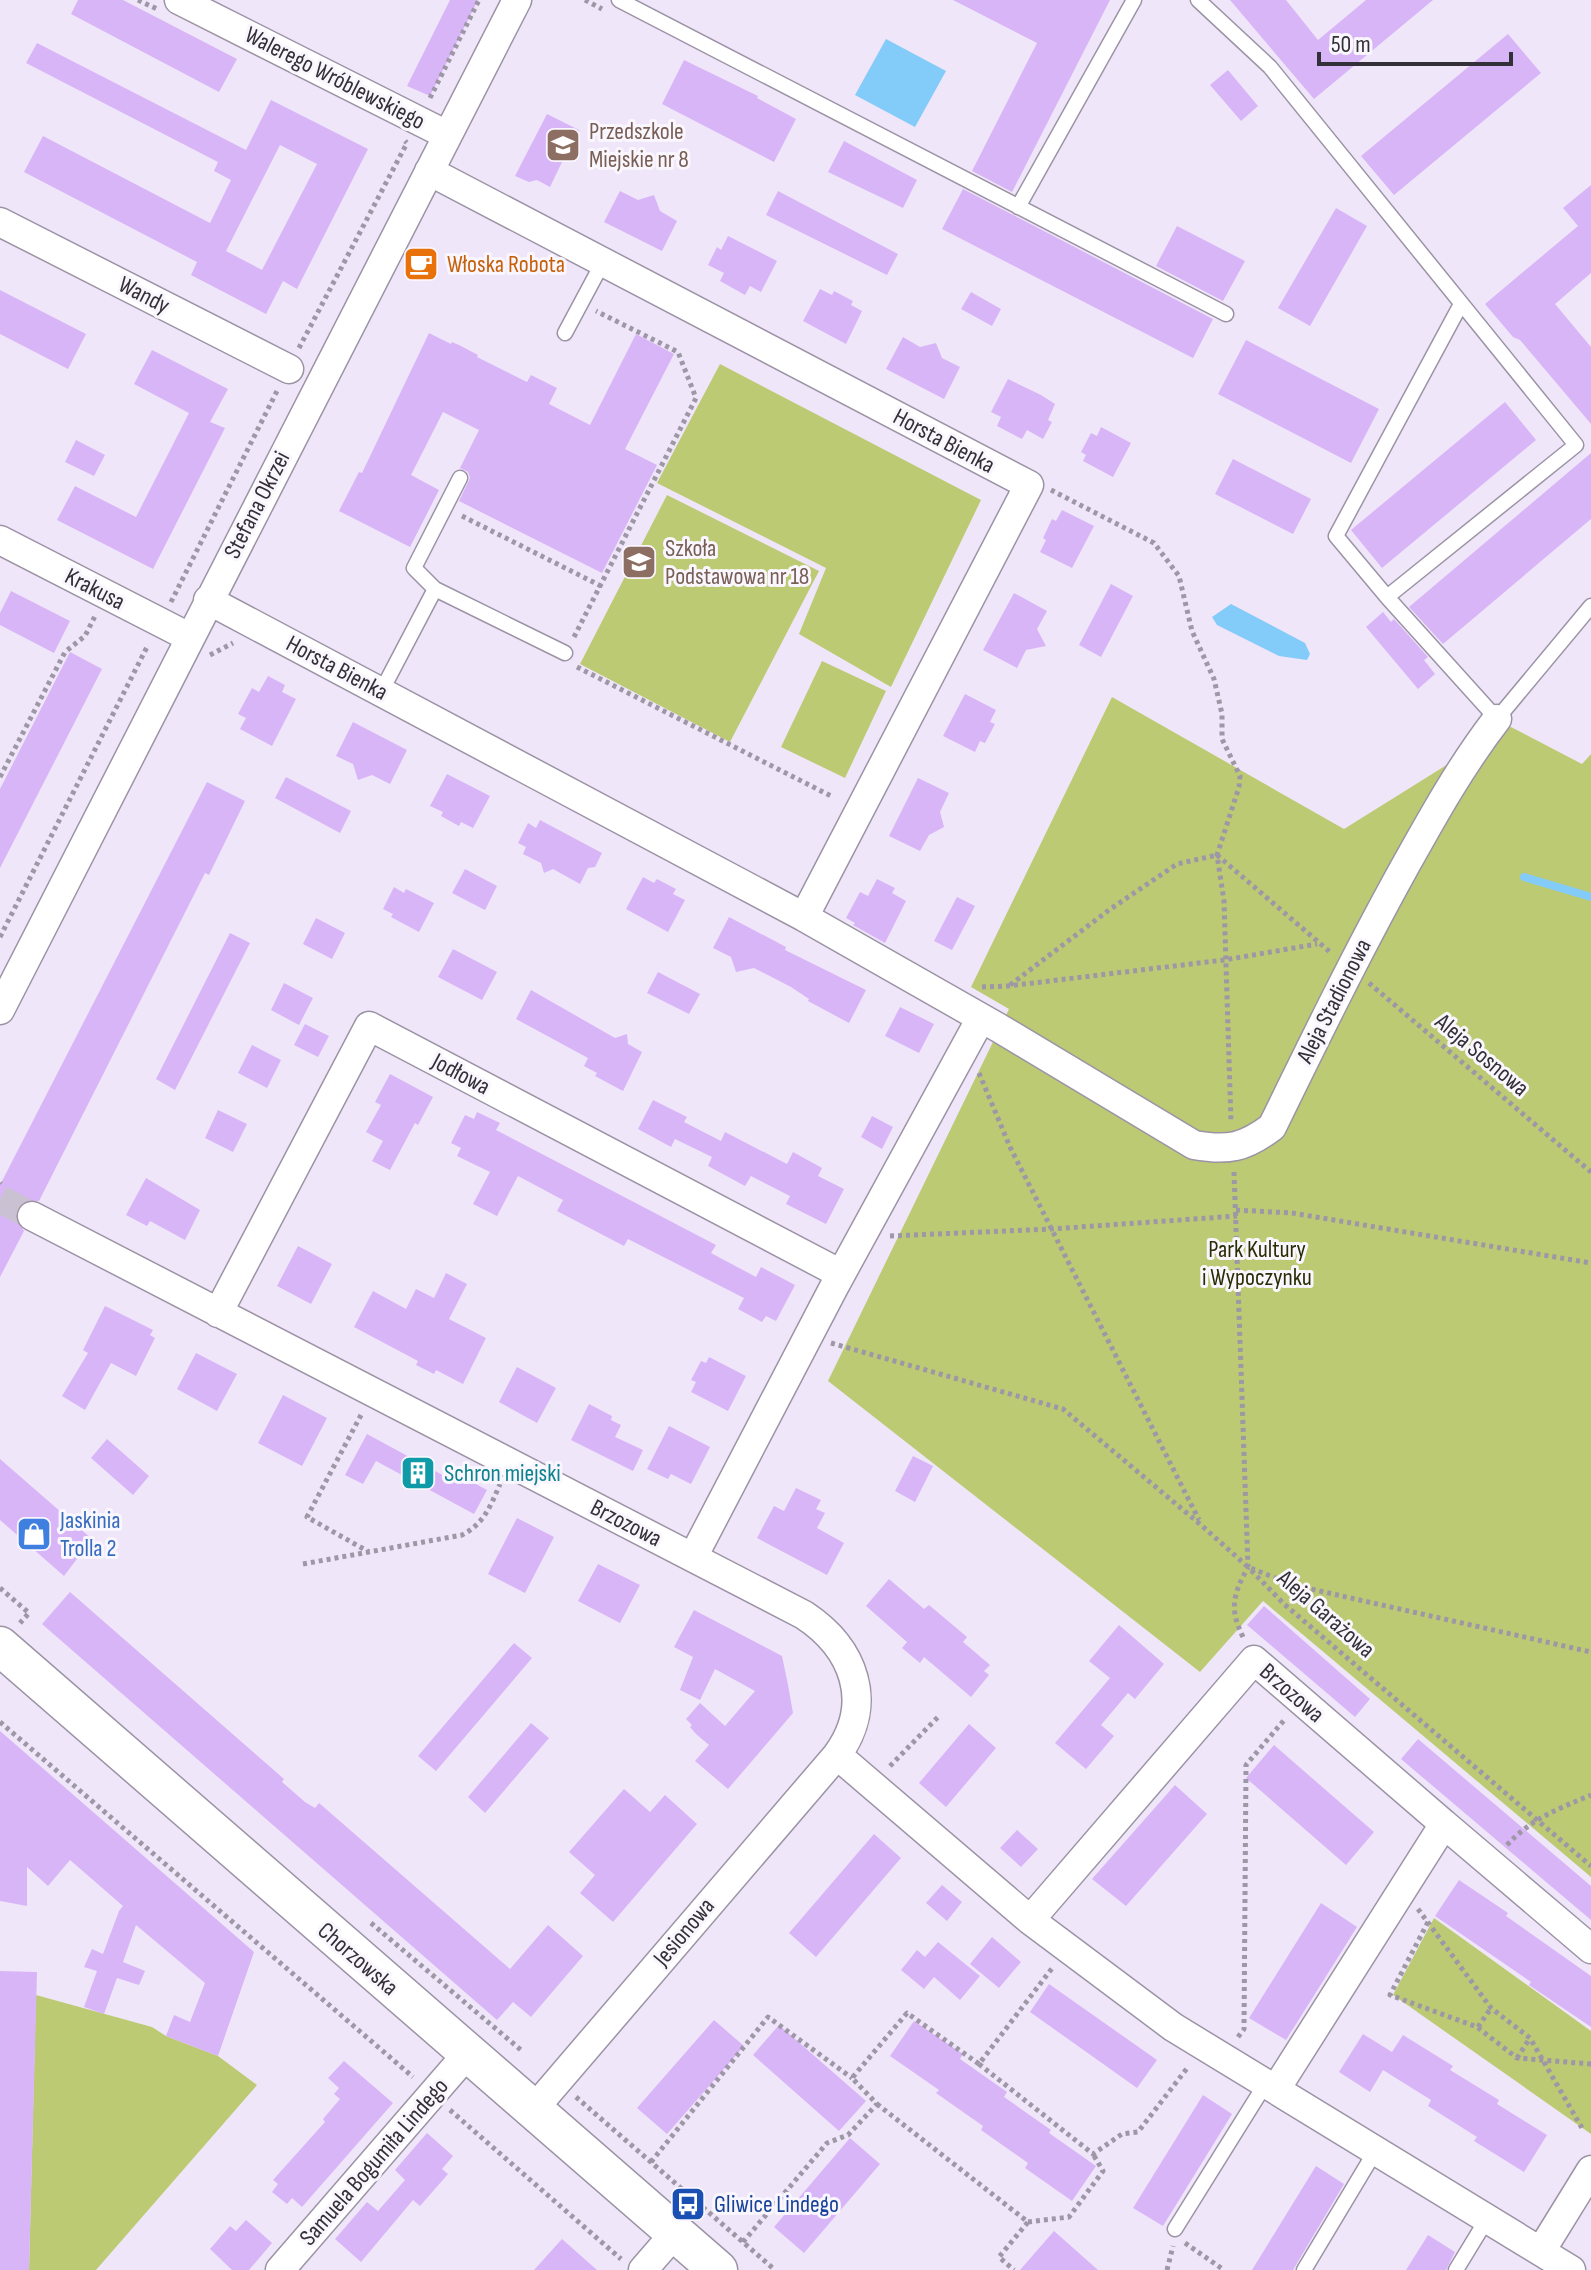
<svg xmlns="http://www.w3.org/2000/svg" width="1591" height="2270" font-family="'Sofia Sans Condensed',sans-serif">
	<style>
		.green { fill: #bdca74 }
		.water { fill: #83cbf9 }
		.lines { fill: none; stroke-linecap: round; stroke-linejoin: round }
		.stream { stroke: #83cbf9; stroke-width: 8 }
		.building { fill: #d8b5f7; fill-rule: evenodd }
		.street-tunnel { stroke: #cac2d3; stroke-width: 28; stroke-dasharray: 28 14; stroke-linecap: butt }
		.lane-casing { stroke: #9c93a5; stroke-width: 17 }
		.street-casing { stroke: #9c93a5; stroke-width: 31 }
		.secondary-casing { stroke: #9c93a5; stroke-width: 41 }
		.path { stroke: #9e97a5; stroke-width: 5; stroke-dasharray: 4 4; stroke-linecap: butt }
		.lane { stroke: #fff; stroke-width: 14 }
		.street { stroke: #fff; stroke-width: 28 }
		.secondary { stroke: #fff; stroke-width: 38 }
		.labels { text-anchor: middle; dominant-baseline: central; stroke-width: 6; stroke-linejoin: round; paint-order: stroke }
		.street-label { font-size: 24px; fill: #343037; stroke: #faf6fe }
		.education-label { font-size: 24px; fill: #785e54; stroke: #faf6fe; text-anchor: start }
		.food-label { font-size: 24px; fill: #c56008; stroke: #faf6fe; text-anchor: start }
		.park-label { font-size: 24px; fill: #292d04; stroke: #faf6fe }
		.culture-label { font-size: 24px; fill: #0d838f; stroke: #faf6fe; text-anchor: start }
		.shop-label { font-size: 24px; fill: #366cbe; stroke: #faf6fe; text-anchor: start }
		.transit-label { font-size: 24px; fill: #164399; stroke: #faf6fe; text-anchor: start }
	</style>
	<rect width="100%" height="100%" fill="#f0e6fa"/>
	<path class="green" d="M720 364 981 500 891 687 799 634 826 568 657 483Z
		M667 495 819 571 730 742 580 664Z
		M822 661 886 691 845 778 781 747Z
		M1112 697 1344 829 1509 726 1582 764 1591 754V1877L1263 1601 1200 1672 828 1381 1009 1009 971 987Z
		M1434 1918 1591 2031V2134L1393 1995Z
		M36 1995 152 2027 166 2036 218 2056 257 2085 96 2270H29Z"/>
	<path class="water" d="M886 39 946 71 915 127 855 95Z
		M1231 604 1305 643 1310 654 1307 660 1279 656 1217 625 1212 617Z"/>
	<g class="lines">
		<path class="stream" d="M1524 877 1591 897"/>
	</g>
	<path class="building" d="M78 0H123L237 59 219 92 71 14Z
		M450 0H478L430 96 407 86Z
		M953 0H1110L1012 192 972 171 1037 43Z
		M1230 0H1286L1318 40 1366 0H1433L1314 99Z
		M1508 34 1541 73 1394 195 1361 156Z
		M37 43 246 150 271 100 368 149 297 289 283 281 266 314 191 275 197 262 24 172 43 136 210 223 231 180 214 171 218 162 26 63ZM280 145 317 164 262 270 226 251Z
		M684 60 758 96 757 98 796 119 774 162 662 104Z
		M1228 70 1258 106 1241 121 1210 85Z
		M547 114 579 130 569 148 574 159 562 162 550 187 537 180 529 182 515 176Z
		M844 141 917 180 903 208 828 172Z
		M1591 185V273L1555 304 1591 347V424L1520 340 1513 337 1485 304 1578 226 1563 208Z
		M963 189 1213 319 1193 358 942 229Z
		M620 191 638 200 654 195 660 211 677 221 662 251 604 222Z
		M778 191 898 254 887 275 766 215Z
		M1336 208 1367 226 1310 326 1278 308Z
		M1177 226 1245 261 1223 301 1156 266Z
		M728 236 777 261 761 292 750 286 745 295 720 281 724 273 708 265 717 247 721 250Z
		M820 289 832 295 834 291 853 301 851 305 862 311 846 344 803 321Z
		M0 290 86 334 68 369 0 334Z
		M971 292 1001 309 992 326 961 309Z
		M429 333 451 344 452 342 459 345 478 355 477 357 527 382 531 375 557 388 549 404 590 425 636 334 674 354 625 449 657 465 602 573 459 501 470 478 468 472 460 468 479 430 443 412 411 475 439 490 410 547 339 511 359 472 362 473Z
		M903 337 920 347 936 343 942 358 960 367 944 399 886 369Z
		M1246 340 1379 409 1351 463 1218 394Z
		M152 350 228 389 210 422 225 428 153 569 57 520 75 486 136 517 189 413 134 384Z
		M1008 379 1041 395 1055 404 1048 420 1052 422 1043 439 1027 430 1022 439 997 426 1001 417 991 412Z
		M1505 402 1536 440 1382 568 1351 530Z
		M1101 427 1131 443 1113 477 1083 461 1086 455 1081 452 1091 433 1097 436Z
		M76 440 105 455 94 476 65 462Z
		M1591 453V519L1443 644 1409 607Z
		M1233 459 1311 499 1293 534 1215 494Z
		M1062 510 1094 526 1072 568 1040 552 1046 540 1043 538 1052 519 1056 521Z
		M1111 584 1133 596 1101 657 1079 645Z
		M11 591 70 621 54 653 0 625V613Z
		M1014 593 1047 611 1037 629 1046 646 1026 650 1017 668 983 650Z
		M1383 612 1391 622 1394 619 1428 657 1424 660 1435 674 1418 689 1366 627Z
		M70 652 102 669 0 868V789Z
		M268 676 285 685 282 692 296 699 272 746 240 729 246 718 238 714 252 688 259 692Z
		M965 694 996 710 990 722 995 724 985 743 980 741 975 752 943 736Z
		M353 722 407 750 390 784 372 775 358 780 353 764 336 756Z
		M447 774 490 796 473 828 461 822 459 826 441 816 443 812 430 806Z
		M286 777 351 811 340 833 275 798Z
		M918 778 949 793 940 812 944 827 929 835 920 851 889 836Z
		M207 782 245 801 209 875 205 873 39 1201H24L17 1208 15 1218 24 1231 0 1277V1185Z
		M540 820 602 853 595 867 588 868 580 884 553 869 544 873 541 863 523 854 526 847 518 843 528 823 536 828Z
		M465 869 497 886 485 910 452 893Z
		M643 877 654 883 657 879 676 889 673 894 685 900 668 932 626 909Z
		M877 879 895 888 892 893 906 901 885 943 853 925 855 923 846 918 860 892 868 896Z
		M394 887 404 893 406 889 434 903 419 932 391 917 393 914 383 909Z
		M957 897 975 906 952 950 934 941Z
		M729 917 786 947 785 950 866 990 849 1023 808 1001 809 999 791 987 754 968 736 972 731 957 713 948Z
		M316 918 345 933 332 959 303 944Z
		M230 933 250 943 175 1090 156 1079Z
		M453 949 497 972 482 1000 438 977Z
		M658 972 700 994 689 1014 647 993Z
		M284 983 313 998 299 1025 271 1010Z
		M531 990 615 1038 627 1034 628 1044 642 1052 623 1091 595 1076 597 1073 584 1066 588 1058 516 1019Z
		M900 1007 934 1024 919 1053 885 1036Z
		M305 1024 329 1036 318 1057 294 1045Z
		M252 1045 281 1060 267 1088 238 1073Z
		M390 1074 433 1097 418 1125 415 1123 390 1170 372 1161 383 1141 366 1132 381 1105 375 1102Z
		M653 1100 687 1117 684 1122 721 1141 725 1132 787 1164 793 1152 822 1168 818 1176 844 1189 826 1224 786 1204 790 1196 751 1176 745 1186 708 1166 712 1157 675 1139 671 1147 638 1129Z
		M218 1110 247 1124 233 1152 205 1138Z
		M477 1112 500 1123 496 1130 716 1245 711 1253 756 1277 761 1267 795 1285 776 1321 766 1316 762 1322 738 1309 744 1298 628 1239 624 1246 557 1211 563 1200 518 1176 497 1216 473 1204 490 1172 457 1156 461 1148 451 1143 465 1115 474 1119Z
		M872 1116 893 1127 882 1149 861 1137Z
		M146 1178 200 1210 185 1240 150 1221 147 1226 126 1215Z
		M298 1246 332 1264 311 1304 277 1286Z
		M446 1273 467 1284 449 1319 486 1338 463 1384 436 1370 434 1374 416 1365 418 1361 354 1327 373 1291 406 1309 416 1289 434 1298Z
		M105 1306 153 1330 150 1335 155 1338 136 1376 111 1363 85 1410 62 1396 88 1353 83 1350Z
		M196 1353 237 1374 217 1411 177 1389Z
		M709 1357 746 1376 728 1411 691 1392 696 1382 691 1380 701 1361 706 1363Z
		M517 1367 556 1388 537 1423 499 1402Z
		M283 1395 327 1418 302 1466 258 1443Z
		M589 1404 612 1416 611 1420 621 1425 615 1437 643 1450 633 1471 571 1440Z
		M669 1426 710 1447 691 1484 671 1474 668 1479 647 1469Z
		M367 1434 448 1478 452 1471 487 1490 474 1514 376 1461 363 1484 345 1475Z
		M107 1439 149 1476 133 1495 91 1458Z
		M913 1456 933 1466 915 1502 895 1491Z
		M0 1459 92 1539 64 1576 0 1520Z
		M796 1488 821 1500 816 1509 825 1513 817 1528 844 1543 827 1575 757 1538 774 1506 784 1511Z
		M517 1518 554 1537 525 1593 488 1574Z
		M598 1564 640 1585 620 1623 578 1601Z
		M889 1579 924 1609 929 1605 967 1637 963 1642 990 1665 984 1671 989 1675 971 1697 924 1657 920 1663 902 1648 907 1642 866 1606Z
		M70 1592 284 1779 282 1782 305 1802 315 1808 319 1803 510 1969 548 1925 583 1956 531 2017 513 2002 497 2020 42 1624Z
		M1264 1606 1370 1699 1355 1717 1247 1625Z
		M694 1610 782 1656 788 1685 793 1713 728 1789 695 1761 709 1745 696 1734 690 1727 692 1725 686 1719 700 1703 725 1726 755 1691 715 1669 700 1700 680 1690 693 1657 674 1647Z
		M1119 1625 1164 1664 1135 1699 1128 1693 1101 1725 1114 1736 1086 1769 1055 1743 1110 1678 1089 1661Z
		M514 1643 532 1658 436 1771 418 1756Z
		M531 1723 549 1738 485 1813 468 1797Z
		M969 1724 996 1748 946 1807 919 1783Z
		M0 1731 254 1952 218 2056 166 2036 174 2015 190 2022 205 1983 136 1925 123 1962 145 1971 139 1985 117 1978 104 2014 84 2007 97 1971 84 1967 92 1949 103 1954 119 1911 123 1906 70 1860 48 1886 27 1867V1906L0 1901Z
		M1418 1739 1591 1886V1920L1401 1759Z
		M1274 1745 1374 1832 1346 1865 1246 1778Z
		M1175 1785 1207 1814 1126 1906 1092 1879Z
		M624 1789 650 1812 665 1795 697 1824 613 1922 580 1893 595 1875 569 1852Z
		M1017 1830 1038 1849 1021 1867 1000 1848Z
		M874 1834 901 1858 816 1957 789 1933Z
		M1459 1880 1508 1913 1506 1916 1591 1976V2027L1529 1985 1531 1982 1435 1916Z
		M942 1885 962 1902 947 1921 926 1903Z
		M1321 1903 1357 1927 1286 2040 1249 2018Z
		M992 1937 1021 1962 999 1988 970 1964Z
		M938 1942 980 1976 960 2000 934 1977 924 1989 901 1970 917 1950 925 1957Z
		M0 1971 37 1972 29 2270H0Z
		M1049 1984 1157 2060 1137 2088 1030 2012Z
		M714 2020 744 2046 667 2134 637 2108Z
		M914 2021 963 2054 960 2059 1007 2092 1004 2097 1051 2130 1049 2133 1096 2166 1072 2201 1025 2168 1028 2163 981 2130 983 2126 936 2093 939 2090 890 2056Z
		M779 2025 866 2101 839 2131 753 2055Z
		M1363 2034 1392 2052 1403 2035 1453 2066 1450 2070 1499 2100 1497 2104 1547 2135 1524 2172 1474 2141 1477 2137 1428 2106 1431 2100 1383 2070 1370 2092 1339 2072Z
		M344 2061 393 2103 302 2207 292 2198 287 2204 272 2192 278 2184 273 2180 325 2122 323 2119 340 2099 334 2094 339 2088 328 2078Z
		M1203 2095 1232 2114 1163 2226 1133 2208Z
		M427 2133 453 2156 442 2169 448 2174 420 2206 413 2200 361 2262 335 2239 367 2202 378 2211 405 2180 395 2170Z
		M850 2138 880 2164 804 2253 774 2227Z
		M1316 2166 1344 2184 1293 2270H1252Z
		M246 2220 272 2243 249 2270H232L210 2249 230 2226 236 2231Z
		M1054 2231 1098 2270H1020Z
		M1428 2235 1455 2252 1446 2270H1406Z
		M562 2239 597 2270H534Z"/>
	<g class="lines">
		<path class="street-tunnel" d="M0 1199 32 1216"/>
		<g class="lane-casing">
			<path id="lane" d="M619 0 1226 314
				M1198 0 1270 67 1576 445 1387 597 1336 536 1461 304
				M1018 207 1134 0
				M565 333 603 262
				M435 589 414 568 460 478
				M1387 597 1497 719 1591 606
				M381 692 435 589 565 653
				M1175 2229 1266 2083
				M1304 2270 1376 2150
				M1456 2270 1487 2219"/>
		</g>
		<g class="street-casing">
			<path id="street" d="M179 0 447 135
				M429 171 1029 485 804 917
				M0 222 289 369
				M0 540 189 637
				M208 600 804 917 999 1028 1194 1145C1228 1151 1244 1148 1272 1127 1314 1041 1356 955 1403 870 1432 818 1460 767 1497 719
				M0 1010 517 0
				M32 1216 804 1615C854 1648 875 1703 837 1755L1030 1920 1173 2027 1571 2270
				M218 1313 369 1026 841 1274
				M693 1557 834 1287 981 1018
				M1030 1920 1254 1660 1444 1824
				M1276 2089 1444 1824 1591 1949
				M533 2110 837 1755
				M1541 2251 1591 2170
				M280 2270 468 2053
				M643 2270 675 2233"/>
		</g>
		<g class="secondary-casing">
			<path id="secondary" d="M0 1646 718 2270"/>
		</g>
		<path class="path" d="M138 0 157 9
			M585 0 602 9
			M430 98 479 0
			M299 348 407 143 405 141
			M1051 490 1154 543 1179 576 1192 631 1214 679 1222 714V739L1240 776 1239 787 1217 855 1224 901 1231 1122
			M462 516 601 586
			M171 602 278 389
			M574 637 696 398 678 352 596 311
			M210 655 233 643
			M577 667 831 796
			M0 777 65 652 85 636 95 616
			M1217 855 1330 952
			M0 937 148 645
			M1369 983 1591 1172
			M1010 985 1109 910 1177 864 1217 855
			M982 987 1008 986 1224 960 1317 944
			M979 1073 1010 1147 1199 1520
			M1234 1172 1248 1567 1284 1604 1591 1866
			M0 1183 1 1184
			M1236 1210 1292 1213 1591 1263
			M890 1236 1051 1229 1237 1216
			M831 1343 1063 1409 1201 1525 1248 1567 1293 1585 1591 1652
			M361 1415 307 1517 369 1552
			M303 1564 462 1535C484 1524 491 1505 500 1484
			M0 1588 29 1613 20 1623
			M1243 1637C1229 1608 1233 1595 1248 1567
			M0 1722 413 2077
			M890 1766 939 1716
			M1507 1845C1532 1818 1558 1809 1591 1795
			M1418 1909 1491 2008 1530 2038 1582 2128
			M1428 1922 1390 1995 1477 2027 1517 2058 1591 2064
			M371 1923 521 2050
			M1478 2027 1491 2008
			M1238 2037 1244 2029 1246 1765 1285 1719
			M1517 2058 1530 2038
			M979 2064 1093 2154 1122 2134 1138 2132 1188 2067
			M576 2097 775 2270
			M877 2104 1028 2222 999 2257 1014 2270
			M450 2110 621 2259
			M651 2162 768 2017 852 2078
			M1028 2222 1069 2217 1103 2171 1093 2154
			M743 2242 827 2143 848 2135 877 2104 852 2078 907 2013 979 2064 1053 1967
			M1185 2243 1224 2270
			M1167 2270 1173 2246"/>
		<use href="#lane" class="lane"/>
		<use href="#street" class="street"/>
		<use href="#secondary" class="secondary"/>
	</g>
	<defs>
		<g id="school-square" transform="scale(1.8)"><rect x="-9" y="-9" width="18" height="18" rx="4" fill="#8d6e63" stroke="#faf6fe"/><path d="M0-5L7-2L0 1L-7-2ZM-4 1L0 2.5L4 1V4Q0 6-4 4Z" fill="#fff"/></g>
		<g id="cafe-square" transform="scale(1.8)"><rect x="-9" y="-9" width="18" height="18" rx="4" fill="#e8710a" stroke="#faf6fe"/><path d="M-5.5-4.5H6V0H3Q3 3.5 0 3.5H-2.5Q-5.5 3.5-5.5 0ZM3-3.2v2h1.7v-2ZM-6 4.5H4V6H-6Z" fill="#fff"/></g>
		<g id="building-square" transform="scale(1.8)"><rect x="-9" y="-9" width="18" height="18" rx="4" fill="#0f9aa8" stroke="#faf6fe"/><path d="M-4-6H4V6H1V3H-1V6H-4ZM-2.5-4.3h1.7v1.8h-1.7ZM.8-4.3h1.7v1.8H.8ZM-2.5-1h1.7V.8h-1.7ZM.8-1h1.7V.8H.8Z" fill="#fff"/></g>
		<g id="shop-square" transform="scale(1.8)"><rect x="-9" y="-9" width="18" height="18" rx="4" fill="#3f7fe0" stroke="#faf6fe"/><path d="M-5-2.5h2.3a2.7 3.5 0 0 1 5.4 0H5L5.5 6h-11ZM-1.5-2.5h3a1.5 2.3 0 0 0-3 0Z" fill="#fff"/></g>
		<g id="bus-square" transform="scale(1.8)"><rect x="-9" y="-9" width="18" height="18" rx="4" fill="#1a4fb4" stroke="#faf6fe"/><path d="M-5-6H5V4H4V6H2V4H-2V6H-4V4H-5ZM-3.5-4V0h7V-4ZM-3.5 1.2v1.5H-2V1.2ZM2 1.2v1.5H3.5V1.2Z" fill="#fff"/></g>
	</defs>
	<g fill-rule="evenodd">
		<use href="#school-square" x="563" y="145"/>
		<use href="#cafe-square" x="421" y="264"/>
		<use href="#school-square" x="639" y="562"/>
		<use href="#building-square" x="418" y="1473"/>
		<use href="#shop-square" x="34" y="1534"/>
		<use href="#bus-square" x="688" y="2204"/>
	</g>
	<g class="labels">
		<g class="street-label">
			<text transform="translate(335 78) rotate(27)">Walerego Wróblewskiego</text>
			<text transform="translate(144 295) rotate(27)">Wandy</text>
			<text transform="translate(944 441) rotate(28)">Horsta Bienka</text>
			<text transform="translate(257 505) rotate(-63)">Stefana Okrzei</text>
			<text transform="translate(95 589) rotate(27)">Krakusa</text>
			<text transform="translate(337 668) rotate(28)">Horsta Bienka</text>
			<text transform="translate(1334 1001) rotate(-63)">Aleja Stadionowa</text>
			<text transform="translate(1482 1055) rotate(40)">Aleja Sosnowa</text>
			<text transform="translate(461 1074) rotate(28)">Jodłowa</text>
			<text transform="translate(626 1523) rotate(27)">Brzozowa</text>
			<text transform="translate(1326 1614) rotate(41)">Aleja Garażowa</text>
			<text transform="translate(1292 1693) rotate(41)">Brzozowa</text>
			<text transform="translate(684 1932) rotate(-50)">Jesionowa</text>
			<text transform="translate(358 1959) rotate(41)">Chorzowska</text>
			<text transform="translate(374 2162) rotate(-49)">Samuela Bogumiła Lindego</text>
		</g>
		<g class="education-label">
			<text x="589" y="131">Przedszkole<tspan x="589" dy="28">Miejskie nr 8</tspan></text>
			<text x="665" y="548">Szkoła<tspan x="665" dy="28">Podstawowa nr 18</tspan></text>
		</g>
		<g class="food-label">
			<text x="447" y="264">Włoska Robota</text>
		</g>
		<g class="park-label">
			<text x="1257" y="1249">Park Kultury<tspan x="1257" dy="28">i Wypoczynku</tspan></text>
		</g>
		<g class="culture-label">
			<text x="444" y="1473">Schron miejski</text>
		</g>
		<g class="shop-label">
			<text x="60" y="1520">Jaskinia<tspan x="60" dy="28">Trolla 2</tspan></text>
		</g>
		<g class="transit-label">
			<text x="714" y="2204">Gliwice Lindego</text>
		</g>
	</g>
	<path d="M1319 52v12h192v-12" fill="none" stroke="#343037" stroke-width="4"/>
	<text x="1331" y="52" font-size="24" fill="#343037" stroke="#faf6fe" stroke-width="6" paint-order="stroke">50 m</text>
</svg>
